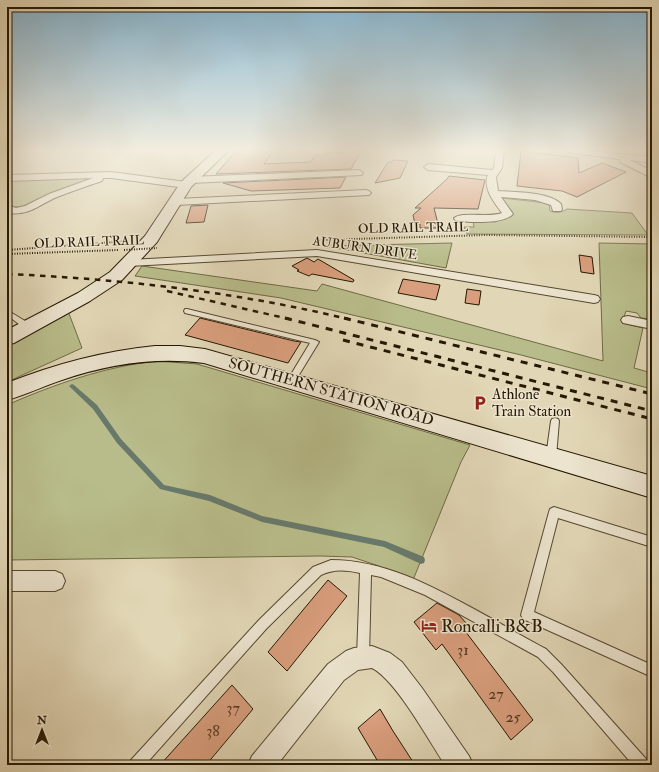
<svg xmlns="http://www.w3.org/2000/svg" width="659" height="772" font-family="'IM FELL Double Pica',serif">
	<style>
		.green { fill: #b8bc8a; stroke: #6f6a46 }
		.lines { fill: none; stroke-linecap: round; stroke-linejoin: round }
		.stream { fill: #68796b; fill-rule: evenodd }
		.building { fill: #d99e7d; stroke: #261803 }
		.lane-casing { stroke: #554830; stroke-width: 2 }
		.street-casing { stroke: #554830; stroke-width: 2 }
		.secondary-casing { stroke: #261803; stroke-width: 2 }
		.path { stroke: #261803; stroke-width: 2; stroke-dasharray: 1 1.5; stroke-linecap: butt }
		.lane { fill: #ece4cf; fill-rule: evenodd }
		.street { fill: #ece4cf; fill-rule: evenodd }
		.secondary { fill: #ece4cf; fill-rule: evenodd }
		.rail-far1 { stroke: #261803; stroke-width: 2.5; stroke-dasharray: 5.5 5.5; stroke-linecap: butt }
		.rail { stroke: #261803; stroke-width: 3; stroke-dasharray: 7 7; stroke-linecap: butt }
		.path-bridge { stroke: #261803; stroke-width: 2; stroke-dasharray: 1 1.5; stroke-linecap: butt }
		.labels { text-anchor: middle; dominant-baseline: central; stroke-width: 3; stroke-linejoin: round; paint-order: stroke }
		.far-street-label { font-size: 13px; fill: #261803; stroke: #ece4cf }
		.street-label { font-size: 15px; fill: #261803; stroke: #ece4cf }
		.poi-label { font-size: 15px; fill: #261803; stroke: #ece4cf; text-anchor: start }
		.near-number-label { font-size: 16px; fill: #533a22 }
		.near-poi-label { font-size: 18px; fill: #261803; stroke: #ece4cf; text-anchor: start }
	</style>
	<rect width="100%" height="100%" fill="#e1d6b5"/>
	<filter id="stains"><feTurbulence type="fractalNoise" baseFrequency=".005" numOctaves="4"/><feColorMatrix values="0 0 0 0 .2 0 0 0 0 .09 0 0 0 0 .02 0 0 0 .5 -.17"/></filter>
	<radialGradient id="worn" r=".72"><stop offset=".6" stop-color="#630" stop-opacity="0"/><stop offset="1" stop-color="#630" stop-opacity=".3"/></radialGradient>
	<path class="green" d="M90 178V180C71 188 29 211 11 206L7 196V182L11 180Z
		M502 198 546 203 549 204 550 211C556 213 561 213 567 209L632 213 648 235 467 234 464 227H474L473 221 495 222 511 215 512 211 503 202Z
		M452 243 446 268 325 246Z
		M599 243 652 244V319L641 318 637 313 626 311 622 323 643 328 634 368 652 373V389L521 355 281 298 135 276 142 266 317 291 322 284 603 361Z
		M68 311 82 348 7 382V346Z
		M156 361 197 364 470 445 461 462 413 580 379 566 352 557 320 556 7 560V405C55 384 104 367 156 361Z"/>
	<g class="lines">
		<path class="stream" d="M72 384 74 385 97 405 121 439 164 485 210 495 262 516 385 541 424 557 425 560 424 563 421 564 384 547 262 522 209 501 160 489 117 443 93 409 70 387 69 386Z"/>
	</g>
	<path class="building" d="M236 151H274L264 164 311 162 315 155H327L328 152 345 153 347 151H361L351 169 216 174Z
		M521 151 578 158 579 173 602 163 626 172 577 197 562 191 517 186Z
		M393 160 408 161 400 178 375 183 388 162H392Z
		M449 176 485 180 478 209 434 208 439 228H420V224H415L413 215 421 208H415L447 179Z
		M346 177 340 188 251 191 223 183Z
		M208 205 204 222 186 223 191 206Z
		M579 255 592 257 594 274 581 272Z
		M307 258 314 262 318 259 354 280 353 282 312 274 309 276 297 271 299 270 292 266Z
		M403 279 440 285 436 300 398 293Z
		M467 289 481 291 479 305 465 303Z
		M200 318 294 341 301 342 288 363 185 335Z
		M328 580 347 596 287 671 268 652Z
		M437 603 459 615 466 623 462 627 533 720 511 740 442 644 436 650 414 622Z
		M232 685 253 709 206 765H160Z
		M380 709 393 731 415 765H380L358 728Z"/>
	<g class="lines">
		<g class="lane-casing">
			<path id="lane" d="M185 309H187L315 340 319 342 294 383 291 384 287 381 310 343 185 313 184 311Z
				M7 310 30 324 31 326 30 328H24L7 315Z
				M555 418 558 419 559 421 556 457 554 460 551 461 548 460 546 457 551 421 552 419Z
				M554 507 652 537V547L558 518 534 612 652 665V677L523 619 521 615 549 512 550 509Z
				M331 560C383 560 430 585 474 609 498 622 522 636 546 649L561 664 647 760 649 765H633L553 672 538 657 425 595 381 577 371 575 369 657 367 661 363 663 359 661 357 657 360 573C345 570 335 569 321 575L267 628 145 765H129L131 760 259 620 313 567Z"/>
		</g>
		<g class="street-casing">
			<path id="street" d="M496 151H504L502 168 496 177 498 191C514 192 550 192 561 204L562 209 561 211H553L551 205 535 200 501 197 513 214C504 224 468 223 455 220L454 218C461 211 490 218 502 213 495 203 482 188 488 175L428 170 424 167 428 164 492 170 494 168Z
				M567 151H589L652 157V163L630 160 652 171V178L620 162 619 159 571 153Z
				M359 170 363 173 362 175 191 183 186 180 191 177Z
				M111 172 186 182 191 185 186 188 111 178H103L102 181C87 186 72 191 57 197 38 205 30 216 7 213V205L16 208 25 206 49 194 93 178 7 181V175Z
				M366 190 369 191 371 193 369 195 176 205 171 202 176 199Z
				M317 250 594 295 598 296 600 299 598 302 594 303 317 256 129 266 125 265 123 263 125 261 129 260Z
				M628 316 652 321V329L623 323 621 320 623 317Z
				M7 571H55L62 574 65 581 62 588 55 591H7Z
				M372 646 390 653 402 662 422 688 469 756 473 765H445C429 741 396 680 372 668L358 670 344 680 277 765H248L252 756 328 664 346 651 354 648Z"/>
		</g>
		<g class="secondary-casing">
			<path id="secondary" d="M215 151H228L191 187 157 242 122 280 90 301 14 343 7 345V330L78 293 110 272 145 236 181 182Z
				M155 346H180L205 349 652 476V498L204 363C155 357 109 364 62 380 43 386 26 395 7 400V383C55 364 104 351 155 346Z"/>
		</g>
		<path class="path" d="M319 240 486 235 652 237
			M7 250 128 241
			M7 254 118 250"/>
		<use href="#lane" class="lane"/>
		<use href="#street" class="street"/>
		<use href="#secondary" class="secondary"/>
		<path class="rail-far1" d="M7 274C122 279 236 292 348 319
			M167 291 289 319"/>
		<path class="rail" d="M285 318 652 411
			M344 318 652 394
			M343 340 652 419"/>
		<path class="path-bridge" d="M124 250 157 248"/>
	</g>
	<linearGradient id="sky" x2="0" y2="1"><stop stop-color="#86b6d2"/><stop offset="0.58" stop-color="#f2edde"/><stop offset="1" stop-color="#f2edde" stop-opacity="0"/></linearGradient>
	<rect width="659" height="259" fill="url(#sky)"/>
	<defs>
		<g id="parking-bare" transform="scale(1.2)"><path d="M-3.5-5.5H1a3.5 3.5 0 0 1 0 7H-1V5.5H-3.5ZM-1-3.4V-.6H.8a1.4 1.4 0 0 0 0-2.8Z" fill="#8f2418" stroke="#ece4cf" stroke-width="2.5" paint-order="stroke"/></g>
		<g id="hotel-bare" transform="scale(1.2)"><path d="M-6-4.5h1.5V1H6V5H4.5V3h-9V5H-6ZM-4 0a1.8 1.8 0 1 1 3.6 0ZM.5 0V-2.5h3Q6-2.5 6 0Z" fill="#8f2418" stroke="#ece4cf" stroke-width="2.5" paint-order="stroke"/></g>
	</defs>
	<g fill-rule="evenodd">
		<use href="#parking-bare" x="480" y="403"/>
		<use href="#hotel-bare" x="429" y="626"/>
	</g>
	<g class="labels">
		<g class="far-street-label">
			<text transform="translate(413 228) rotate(-1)">OLD RAIL TRAIL</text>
			<text transform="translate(89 242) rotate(-2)">OLD RAIL TRAIL</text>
			<text transform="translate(365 248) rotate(8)">AUBURN DRIVE</text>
		</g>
		<g class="street-label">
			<text transform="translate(331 392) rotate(16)">SOUTHERN STATION ROAD</text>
		</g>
		<g class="poi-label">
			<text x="492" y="394">Athlone<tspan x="492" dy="17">Train Station</tspan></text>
		</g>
		<g class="near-number-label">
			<text x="463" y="650">31</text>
			<text x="496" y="694">27</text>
			<text x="233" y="708">37</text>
			<text x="513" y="717">25</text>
			<text x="213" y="731">38</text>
		</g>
		<g class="near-poi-label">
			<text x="441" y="626">Roncalli B&amp;B</text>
		</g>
	</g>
	<rect width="659" height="772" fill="none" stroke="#e1d6b5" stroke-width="24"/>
	<rect x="8" y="8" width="643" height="756" fill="none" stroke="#261803" stroke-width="2"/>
	<rect x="12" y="12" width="635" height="748" fill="none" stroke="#261803"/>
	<g transform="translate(42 730)" stroke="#ece4cf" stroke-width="3" paint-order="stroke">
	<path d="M0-3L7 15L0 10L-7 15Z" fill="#261803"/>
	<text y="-6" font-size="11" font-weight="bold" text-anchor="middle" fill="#261803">N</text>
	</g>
	<rect width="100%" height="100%" filter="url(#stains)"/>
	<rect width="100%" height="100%" fill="url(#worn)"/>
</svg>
